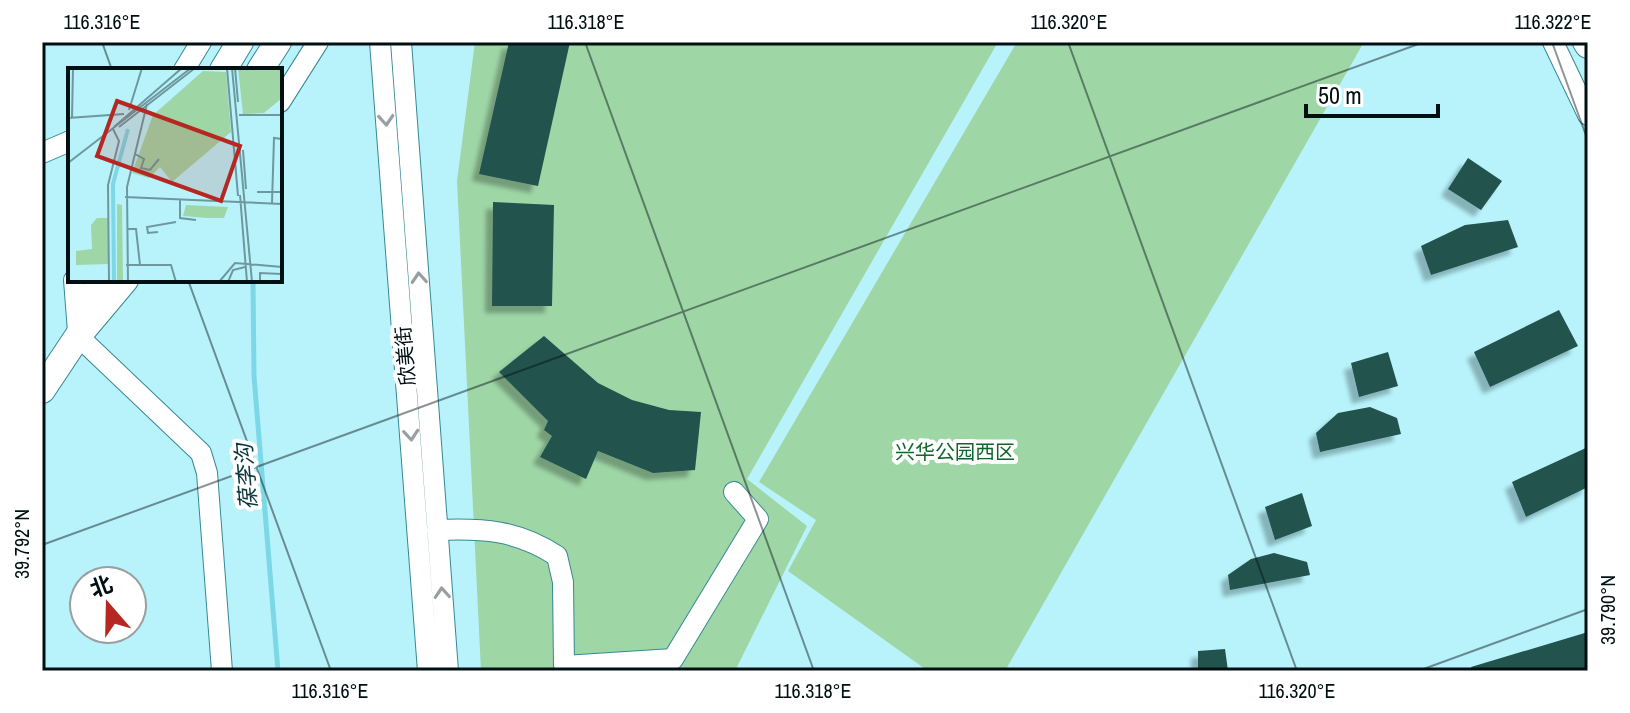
<svg xmlns="http://www.w3.org/2000/svg" width="1630" height="713" font-family="'Archivo Narrow','Noto Sans SC',sans-serif">
	<style>
		.green { fill: #9ed6a6 }
		.lines { fill: none; stroke-linecap: round; stroke-linejoin: round }
		.stream { stroke: #7cd8e6; stroke-width: 5 }
		.building { fill: #20524e; filter: url(#shadow) }
		.minor-casing { stroke: #358894; stroke-width: 22 }
		.major-casing { stroke: #358894; stroke-width: 28 }
		.minor { stroke: #fff; stroke-width: 20 }
		.major { stroke: #fff; stroke-width: 26 }
		.oneway { stroke: #999fa0 }
		.ticks { fill: none; stroke: #000f12; stroke-width: 2; stroke-opacity: 0.45 }
		.labels { text-anchor: middle; dominant-baseline: central; stroke-width: 8; stroke-linejoin: round; paint-order: stroke }
		.street-label { font-size: 20px; fill: #000f12; stroke: #fff }
		.park-label { font-size: 20px; fill: #10652a; stroke: #fff }
		.water-label { font-size: 22px; font-style: italic; fill: #08363c; stroke: #fff }
		.inset-river { fill: none; stroke: #7cd8e6; stroke-width: 4 }
		.inset-road { fill: none; stroke: #6e989e; stroke-width: 2 }
		.view { fill: #b62721; fill-opacity: 0.15; stroke: #b62721; stroke-width: 4 }
		.inset-edge { fill: none; stroke: #000f12; stroke-width: 4 }
		.neatline { fill: none; stroke: #000f12; stroke-width: 3 }
		.ticks-label { font-size: 20px; text-anchor: middle; fill: #000f12 }
	</style>
	<defs>
		<filter id="shadow"><feDropShadow dx="-7" dy="7" stdDeviation="2" flood-color="#0004"/></filter>
	</defs>
	<rect width="100%" height="100%" fill="#b8f3fc"/>
	<path class="green" d="M475 42H998L747 479 807 526 735 671H481L457 181Z
		M1017 42H1364L1005 671H928L788 571 816 520 759 482Z"/>
	<g class="lines">
		<path class="stream" d="M253 280 254 376 278 671"/>
	</g>
	<path class="building" d="M509 42H570L538 186 479 174Z
		M1468 158 1502 181 1481 210 1448 189Z
		M493 202 554 205 552 306H492Z
		M1508 220 1518 247 1431 275 1421 246 1465 225Z
		M1559 310 1578 346 1490 387 1474 352Z
		M544 336 598 383 632 400 669 410 701 412 695 470 653 473 598 451 586 479 540 457 552 436 544 430 548 421 499 372Z
		M1388 352 1398 386 1359 397 1351 363Z
		M1370 407 1397 418 1401 434 1320 452 1316 433 1338 413Z
		M1588 447V487L1526 517 1512 482Z
		M1302 493 1312 526 1275 540 1265 507Z
		M1274 553 1307 562 1310 575 1230 590 1228 575 1251 559Z
		M1588 632V671H1472L1471 667Z
		M1225 649 1228 671H1198V651Z"/>
	<g class="lines">
		<g class="minor-casing">
			<path id="minor" d="M380 42 428 671
				M401 42 448 671
				M1553 42 1588 115
				M184 70 201 42
				M280 102 318 42
				M42 153 70 141
				M74 280 78 332
				M78 336 201 453 207 473 222 671
				M437 530C483 528 517 530 557 556L563 582 564 666 673 659 758 519 734 492"/>
		</g>
		<g class="major-casing">
			<path id="major" d="M1586 42 1588 45
				M223 70 240 42
				M260 70 278 42
				M85 318 100 280
				M42 390 78 336 125 280"/>
		</g>
		<use href="#minor" class="minor"/>
		<use href="#major" class="major"/>
	</g>
	<defs><path id="oneway-chevron" d="M-2-3.5L2.5 0L-2 3.5" fill="none" stroke-width="1.6" stroke-linecap="round" stroke-linejoin="round" transform="scale(2)"/></defs>
	<g class="oneway">
		<use href="#oneway-chevron" transform="translate(386 120) rotate(86)"/>
		<use href="#oneway-chevron" transform="translate(419 278) rotate(-94)"/>
		<use href="#oneway-chevron" transform="translate(411 435) rotate(85)"/>
		<use href="#oneway-chevron" transform="translate(442 593) rotate(-94)"/>
	</g>
	<path class="ticks" d="M102 42 112 70M585 42 814 671M1068 42 1297 671M1552 42 1588 141M188 280 331 671M42 545 1424 42M1418 671 1588 609"/>
	<g class="labels">
		<g class="street-label">
			<text transform="translate(405 356) rotate(-95)">欣美街</text>
		</g>
		<g class="park-label">
			<text x="955" y="451">兴华公园西区</text>
		</g>
		<g class="water-label">
			<text transform="translate(246 477) rotate(-95)">葆李沟</text>
		</g>
	</g>
	<g transform="translate(68 68)">
		<rect width="214" height="214" fill="#b8f3fc"/>
		<path d="M170 0H214V30L196 45 175 46ZM135 3 158 4 163 64 104 114 92 99 81 110 64 105 85 47ZM49 136 54 137 55 214H49ZM118 137 160 139 156 150H140L115 148ZM29 150H40L41 196 8 197V183L24 181 23 157Z" fill="#9ed6a6"/>
		<path class="inset-river" d="M46 214 45 116 60 61"/>
		<path class="inset-road" d="M159 0 170 128M164 0 184 214M167 0 170 34M61 42 74 0M171 47H214M0 50 56 46M4 50 5 0M46 59 114 0M51 59 127 0M175 82 178 121M67 86 76 91 73 100 82 102 91 91M0 95 123 0M189 124H214M172 127 179 214M57 129 214 136M112 132V150L128 152M204 135 206 70 214 71M60 161H68L72 197M90 164 80 165 79 159 108 154M58 197H103L108 214M41 214 40 117 51 73 45 61M60 214 59 119 79 36M151 214 167 195 214 199M160 214 165 202 177 199M192 214V205L214 206"/>
		<path class="view" d="M49 33 172 78 153 133 29 88Z"/>
		<rect width="214" height="214" class="inset-edge"/>
	</g>
	<rect width="1630" height="713" fill="none" stroke="#ffffff" stroke-width="88"/>
	<g transform="translate(108 605) rotate(340)"><circle r="38" fill="#ffffff" stroke="#999fa0" stroke-width="2"/>
	<path d="M0-6L14 30L0 20L-14 30Z" fill="#b62721"/>
	<text y="-12" font-size="22" font-weight="bold" text-anchor="middle" fill="#000f12">北</text>
	</g>
	<path d="M1306 104v12h132v-12" fill="none" stroke="#000f12" stroke-width="4"/>
	<text x="1318" y="104" font-size="24" fill="#000f12" stroke="#ffffff" stroke-width="6" paint-order="stroke">50 m</text>
	<rect x="44" y="44" width="1542" height="625" class="neatline"/>
	<g class="ticks-label">
		<text x="102" y="29">116.316°E</text>
		<text x="586" y="29">116.318°E</text>
		<text x="1069" y="29">116.320°E</text>
		<text x="1553" y="29">116.322°E</text>
		<text transform="translate(22 544) rotate(-90)" y="7">39.792°N</text>
		<text transform="translate(1608 610) rotate(-90)" y="7">39.790°N</text>
		<text x="330" y="698">116.316°E</text>
		<text x="813" y="698">116.318°E</text>
		<text x="1297" y="698">116.320°E</text>
	</g>
</svg>
